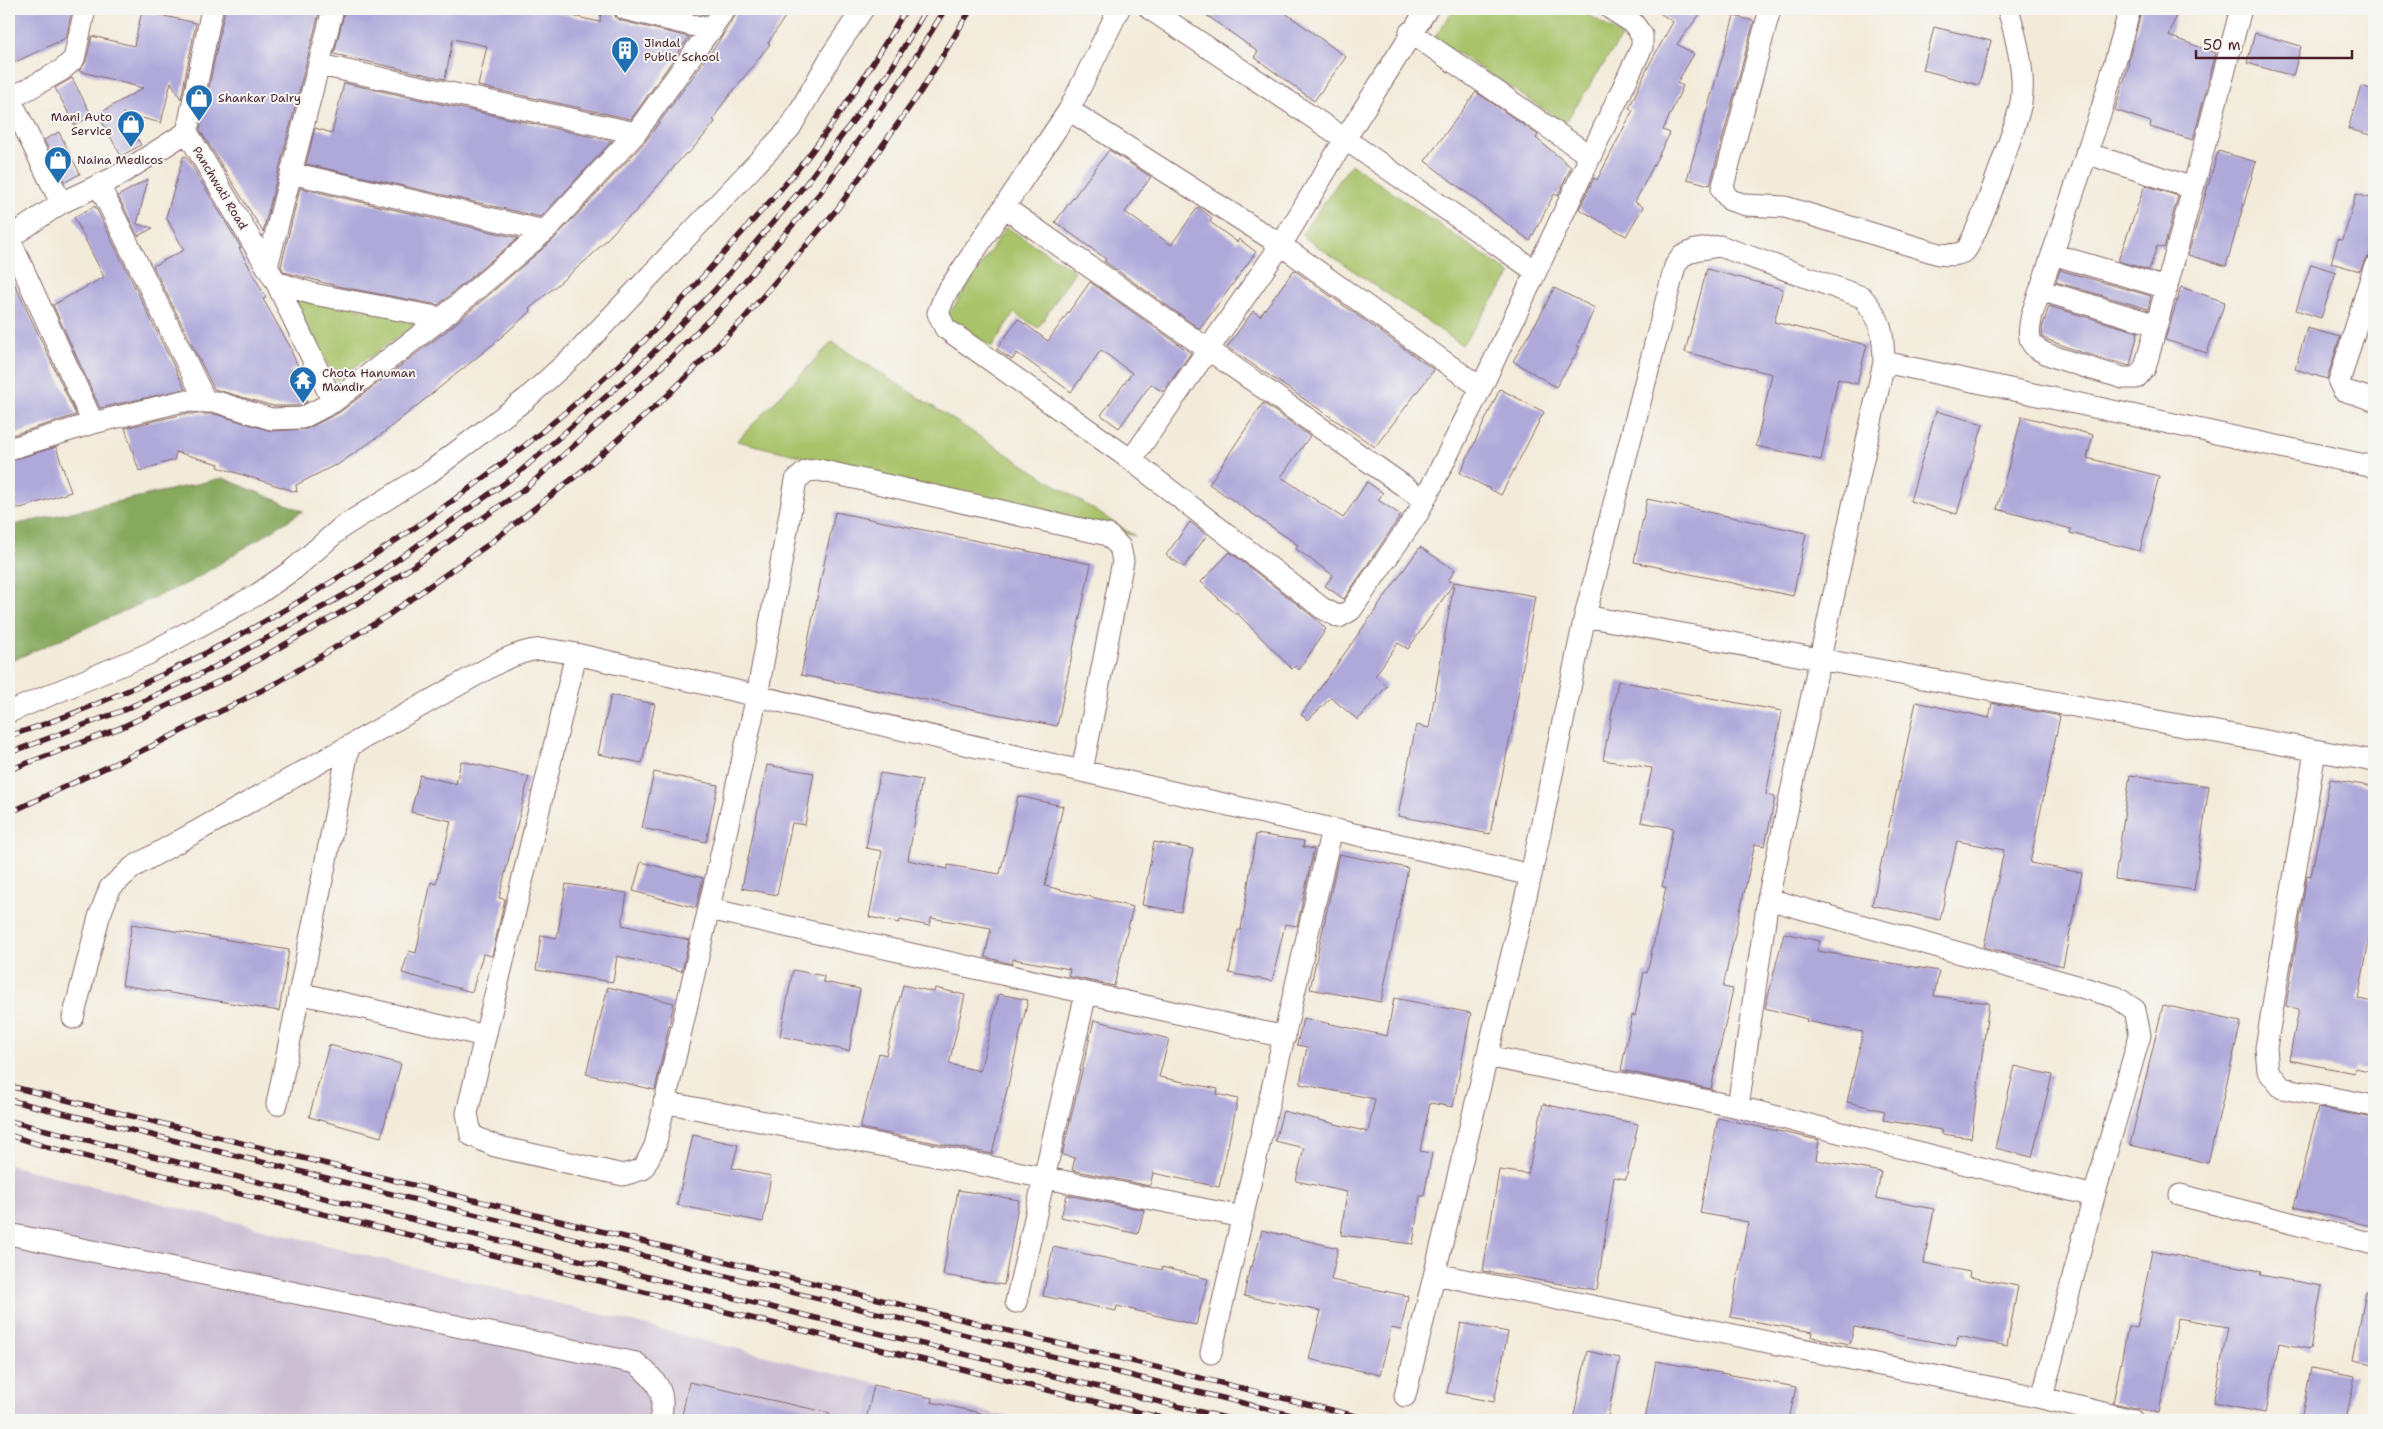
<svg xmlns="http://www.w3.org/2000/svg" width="2383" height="1429" font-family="'Shantell Sans',sans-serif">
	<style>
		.industrial { fill: #ccbfd4 }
		.green { fill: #a8c369; stroke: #79714a }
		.forest { fill: #86a95d; stroke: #686444 }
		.building { fill: #afa9da }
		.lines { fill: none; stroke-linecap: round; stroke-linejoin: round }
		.minor-casing { stroke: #856668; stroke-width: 23 }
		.minor { stroke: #fff; stroke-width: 21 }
		.rail-casing { stroke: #4a1f2b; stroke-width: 5.5 }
		.rail { stroke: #f6f6f2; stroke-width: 4; stroke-dasharray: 11; stroke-linecap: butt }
		.labels { text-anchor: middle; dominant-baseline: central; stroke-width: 4; stroke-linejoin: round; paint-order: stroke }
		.poi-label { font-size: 12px; fill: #4a1f2b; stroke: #f6f6f2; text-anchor: start }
		.street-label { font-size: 12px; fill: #4a1f2b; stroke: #f6f6f2 }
	</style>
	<rect width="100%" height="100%" fill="#f6f6f2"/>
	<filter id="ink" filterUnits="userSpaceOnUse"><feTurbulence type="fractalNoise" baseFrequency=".02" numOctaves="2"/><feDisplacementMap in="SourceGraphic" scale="10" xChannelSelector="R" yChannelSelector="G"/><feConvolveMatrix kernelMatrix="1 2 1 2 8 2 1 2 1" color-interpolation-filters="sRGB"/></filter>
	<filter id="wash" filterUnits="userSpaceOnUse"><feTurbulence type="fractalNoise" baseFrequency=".0096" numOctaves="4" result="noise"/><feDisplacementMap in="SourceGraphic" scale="20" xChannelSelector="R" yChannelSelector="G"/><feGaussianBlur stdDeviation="1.12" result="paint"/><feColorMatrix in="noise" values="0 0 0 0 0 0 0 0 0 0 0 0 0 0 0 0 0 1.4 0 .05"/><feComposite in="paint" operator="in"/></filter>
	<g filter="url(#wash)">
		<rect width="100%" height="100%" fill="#f3ebda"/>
		<path class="industrial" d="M9 1165 1020 1420H9Z"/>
		<path class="green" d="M1454 9H1580L1622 36 1565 123 1434 38Z
			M1351 164 1511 274 1462 345 1301 235Z
			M1006 227 1075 271 1038 328 1014 313 992 347 946 318Z
			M290 294 422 321 336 380Z
			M832 342 1135 536 737 441Z"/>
		<path class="forest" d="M223 478 303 511 192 581 9 662V526Z"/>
		<g id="blocks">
			<path class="building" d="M9 9H72L66 38 9 65Z
				M225 9H320L263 232 200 130Z
				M345 9H550L559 11 558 13 600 22 601 9H613L616 18 622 21 689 37 631 119 478 86 487 46 453 39 445 79 334 54Z
				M677 9H710L705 15Z
				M737 9H790L768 43 770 44 722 105 713 119 715 122 703 137 688 154 686 153 636 211 623 222 591 256 529 309 531 311 491 346 382 434 336 466 335 465 296 485 297 492 218 467 219 464 176 452 174 460 139 471 125 428 184 414H215L271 431 307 429 340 412 450 328 553 240 645 142 721 38 735 16Z
				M1198 9H1280L1346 57 1314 101 1254 57 1258 52Z
				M1654 9H1704L1677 44 1694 54 1677 83 1683 86 1663 130 1670 133 1635 202 1643 207 1626 236 1579 209 1594 178 1597 180 1633 110 1629 108 1649 65 1673 22Z
				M2142 9H2178L2169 36 2216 53 2193 140 2150 127 2151 122 2115 110 2129 64 2128 63Z
				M142 11 196 23 181 99 171 82 161 123 123 113 141 145 121 156 98 114 143 88 79 71 86 62 92 36 134 46Z
				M1734 16 1754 21 1710 185 1687 179Z
				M1934 27 1991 41 1979 85 1923 70Z
				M2255 33 2301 46 2293 76 2247 63Z
				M72 78 92 116 75 125 55 88Z
				M344 83 612 141 541 217 306 164 315 128 332 133Z
				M2361 86 2374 90V125L2371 135 2348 129Z
				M1476 92 1538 135 1536 138 1571 167 1558 196 1554 194 1530 241 1425 161Z
				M59 132 80 174 65 182 44 140Z
				M1109 150 1151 177 1125 212 1171 245 1198 207 1212 218 1210 222 1237 242 1239 239 1256 252 1200 329 1104 261 1106 259 1055 222Z
				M2218 151 2256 162 2226 266 2188 255Z
				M186 156 241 248H239L266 298 263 299 292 350 291 351 298 366 290 371 307 402 299 406H273L214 389 153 266 184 250 166 217 183 157Z
				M148 179 137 224 153 228 138 236 118 196Z
				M2145 185 2178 196 2164 248 2157 246 2149 270 2118 261Z
				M300 188 518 238 438 305 337 286 284 272 281 266Z
				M2356 194 2374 199V239L2369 257 2365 259 2360 271 2331 263 2338 239 2343 240Z
				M95 206 185 389 100 408 53 305 104 277 74 217Z
				M2311 264 2336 272 2321 318 2296 310Z
				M1707 269 1783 289 1774 322 1867 345 1857 384 1838 379 1821 460 1756 446 1772 374 1685 352Z
				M1294 270 1434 370 1375 447 1227 347 1253 311 1260 316Z
				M2060 270 2151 296 2148 309 2056 282Z
				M9 272 76 415 9 436Z
				M1090 282 1191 353 1163 392 1151 384 1119 428 1101 415 1132 373 1101 350 1071 392 1017 353 1012 360 997 349 1018 319 1048 341Z
				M2181 287 2225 302 2207 353 2165 340Z
				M1554 288 1595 308 1577 346 1580 347 1556 387 1513 361 1541 314Z
				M2049 306 2138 332 2130 366 2080 352 2043 338 2042 328Z
				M2307 328 2340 337 2327 379 2295 369Z
				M1500 389 1544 412 1501 495 1460 473Z
				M1263 403 1310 436 1281 477 1343 518 1367 482 1383 493 1378 500 1401 515 1344 599 1325 586 1333 575 1296 549 1298 545 1209 484Z
				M1936 411 1983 424 1957 514 1910 501Z
				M2022 416 2093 435 2087 458 2159 476 2140 551 2070 533 2071 529 1997 509Z
				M56 447 71 492 21 508 9 507V461Z
				M1647 499 1806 533 1793 596 1634 562Z
				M835 512 1091 564 1057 726 801 675Z
				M1190 522 1207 535 1184 567 1166 555Z
				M1420 547 1455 570 1448 581 1535 596 1512 729 1490 834 1398 816 1416 725 1429 728 1454 583 1408 649 1398 643 1375 676 1387 686 1358 720 1331 698 1308 720 1301 715Z
				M1230 552 1316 619 1326 629 1299 670 1295 666 1292 669 1237 613 1236 615 1201 582Z
				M1618 681 1782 711 1766 795 1775 797 1765 846 1755 844 1723 987 1733 989 1711 1089 1621 1070 1632 1015 1635 1016 1644 972 1647 973 1666 887H1662L1673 828 1641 822 1652 768 1603 760Z
				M611 695 655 704 642 763 598 754Z
				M1916 702 1989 718 1992 703 2060 716 2030 863 2082 873 2063 966 1984 947 2004 850 1957 841 1940 920 1872 905Z
				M461 761 529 777 499 898 505 899 492 956 483 954 472 992 402 973 409 951 416 953 431 882 436 884 451 821 411 812 420 775 456 784Z
				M767 765 814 773 805 825 792 823 777 895 742 888Z
				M654 772 718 785 706 842 642 828Z
				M880 773 922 780 908 860 948 869V865L1000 874 1018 796 1063 806 1045 886 1133 907 1114 986 1068 976 1070 969 1013 959 1012 964 985 957 991 928 931 918 930 926 900 920 899 923 869 917 882 851 866 848Z
				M2130 775 2209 786 2194 890 2115 879Z
				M2330 779 2374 787V942L2369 941 2358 999 2374 1002V1072L2355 1068 2354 1073 2289 1060 2299 1009 2286 1006 2307 875 2311 876Z
				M1256 834 1304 841 1303 847 1314 849 1297 926 1285 924 1272 981 1229 973 1238 930H1241Z
				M1154 842 1193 849 1181 912 1142 905Z
				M1339 854 1408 868 1381 1002 1310 989Z
				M641 862 703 878 696 908 633 891Z
				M566 884 627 893 622 925 689 940 682 971 617 956 613 982 536 970 541 935 557 938Z
				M132 924 289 950 279 1011 122 985Z
				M1784 933 1820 941 1817 951 1939 971 1934 996 1989 1003 1971 1138 1942 1134V1130L1883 1120 1885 1111 1847 1102 1863 1032 1806 1021 1807 1019 1765 1008Z
				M793 970 824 976 823 982 860 989 849 1051 780 1036Z
				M903 985 934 992 935 988 965 995 949 1064 980 1071 999 994 1028 1000 992 1154 860 1128 879 1053 886 1055Z
				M608 987 674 1003 655 1090 586 1074Z
				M1394 998 1471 1013 1453 1107 1430 1103 1420 1151 1432 1153 1424 1196H1420L1413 1244 1341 1235 1347 1192 1296 1181 1304 1148 1275 1141 1283 1111 1368 1132 1375 1099 1300 1084 1307 1047 1297 1045 1303 1018 1387 1036Z
				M2163 1005 2241 1022 2208 1163 2130 1145Z
				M1094 1020 1169 1039 1159 1077 1218 1089 1217 1094 1238 1099 1219 1187 1153 1173 1150 1186 1072 1170 1075 1158 1062 1155Z
				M329 1045 401 1064 381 1137 309 1117Z
				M2015 1066 2052 1075 2032 1157 1995 1148Z
				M1543 1104 1638 1124 1626 1179 1614 1177 1597 1290 1483 1271 1499 1170 1528 1174Z
				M2318 1108 2374 1118V1227L2294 1207Z
				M1718 1118 1819 1140 1816 1160 1881 1172 1876 1198 1934 1209 1924 1263 1970 1272 1969 1277 2018 1286 2007 1346 1958 1336 1956 1346 1854 1327 1850 1344 1812 1337 1813 1332 1730 1317 1748 1222 1700 1213Z
				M693 1135 738 1145 732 1168 771 1176 763 1222 677 1205Z
				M958 1190 1019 1200 1004 1285 943 1275Z
				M1067 1195 1144 1210 1138 1234 1061 1217Z
				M1262 1230 1338 1248 1331 1280 1408 1296 1401 1330 1391 1328 1380 1375 1309 1359 1321 1311 1244 1296 1250 1266 1252 1267Z
				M1053 1247 1162 1270V1267L1208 1279 1196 1325 1117 1306 1116 1311 1043 1296Z
				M2152 1251 2261 1271 2260 1275 2322 1286 2310 1349 2279 1343 2265 1413 2213 1403 2228 1327 2178 1318 2159 1413 2113 1403 2128 1326 2137 1328Z
				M2366 1291 2374 1292V1364L2353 1360Z
				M1461 1323 1508 1332 1494 1402 1447 1393Z
				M1587 1351 1620 1358 1607 1420H1573Z
				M1656 1361 1796 1387 1789 1420H1645Z
				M2311 1368 2355 1376 2346 1420H2301Z
				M689 1382 830 1413 829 1420H681Z
				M874 1385 932 1398 931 1402 981 1413 980 1420H866Z"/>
		</g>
	</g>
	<g filter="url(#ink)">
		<use href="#blocks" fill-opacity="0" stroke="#856668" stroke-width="1"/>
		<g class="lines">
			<g class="minor-casing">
				<path id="minor" d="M625 9 712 30
					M1119 9 1069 110 945 295 938 313 945 328 1131 460 1322 608 1339 617 1351 610 1418 513 1481 388 1642 47V35L1633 23 1611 9
					M1150 9 1345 139 1535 271
					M1770 9 1722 190 1730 200 1746 205 1785 207 1939 254C1948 255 1957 256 1965 251 1975 243 2018 120 2021 102 2026 74 2016 36 2008 9
					M2130 9 2102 108 2032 314C2030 325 2026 339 2035 347 2043 356 2107 373 2123 378H2136L2145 368 2241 9
					M1410 32 1590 156
					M320 65 636 133
					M9 96 61 203
					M10 99 62 70 74 59 85 9
					M1069 110 1281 245 1481 388
					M187 132 212 9
					M2086 153 2193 188
					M291 173 545 231
					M99 185 206 402
					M1004 207 1424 500
					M2052 254 2167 288
					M267 267 333 9
					M2374 268 2339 382 2343 390 2374 400
					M276 282 313 294 442 318
					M2040 290 2157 325
					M93 423 9 238 61 203 116 177 187 132 276 282 333 402
					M9 449 93 423 183 401 217 402 271 419 302 418 333 402 442 318 545 231 636 133 725 9
					M1131 460 1281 245 1345 139 1427 9
					M1585 616 2374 761
					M576 654 467 1113 471 1135 495 1146 623 1175 643 1169 655 1146 757 696 796 480 807 471 819 470 1108 535 1120 547 1123 561 1082 771
					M9 712 148 654 258 594 294 569 342 527 430 472 526 399 578 352 790 128 833 53 863 9
					M2315 751 2266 1048 2268 1071 2282 1088 2374 1106
					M1768 899 2116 997 2135 1010 2140 1035 2094 1196
					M709 909 1285 1037
					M299 993 485 1036
					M73 1018 99 917 110 888 133 867 501 661C532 647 542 647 576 654L1531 875
					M1487 1056 1738 1107 2094 1196 2042 1398
					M664 1102 1243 1217
					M277 1104 349 746
					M1738 1107 1768 899 1884 362
					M2180 1195 2374 1244
					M9 1234 636 1363C657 1381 667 1391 660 1420
					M1435 1274 2042 1398 2132 1420
					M1016 1302 1086 993
					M1211 1353 1332 829
					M1405 1396 1531 875 1585 616 1675 266 1682 256 1695 250 1720 246 1862 297C1883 321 1883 332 1884 362L2374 467"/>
			</g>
			<use href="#minor" class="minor"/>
			<g class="rail-casing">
				<path id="rail" d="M9 736C105 706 196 661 283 611 404 541 518 458 621 363 660 327 695 285 730 246 751 222 773 199 793 175 836 123 872 66 906 9
					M9 753 124 710 215 667 362 585 516 475 634 372 714 291 805 185 888 74 926 9
					M9 770 120 728 224 679 370 596 526 488 647 381 726 303 820 193 901 81 945 9
					M9 813 152 746 278 682 387 616 489 544 581 472 668 395 742 321 838 208 921 91 971 9
					M9 1086 1372 1420
					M9 1100 1312 1420
					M9 1121 1234 1420
					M9 1135 47 1147 1171 1420"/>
			</g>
			<use href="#rail" class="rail"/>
		</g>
	</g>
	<defs>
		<g id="building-pin" transform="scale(1.4375)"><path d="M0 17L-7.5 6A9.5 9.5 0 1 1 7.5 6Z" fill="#1f6fb2" stroke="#f6f6f2"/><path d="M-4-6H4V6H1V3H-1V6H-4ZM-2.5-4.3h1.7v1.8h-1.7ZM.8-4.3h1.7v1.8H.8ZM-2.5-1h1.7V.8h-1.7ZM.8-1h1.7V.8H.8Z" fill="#fff"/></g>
		<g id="shop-pin" transform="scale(1.4375)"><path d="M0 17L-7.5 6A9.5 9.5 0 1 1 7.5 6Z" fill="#1f6fb2" stroke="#f6f6f2"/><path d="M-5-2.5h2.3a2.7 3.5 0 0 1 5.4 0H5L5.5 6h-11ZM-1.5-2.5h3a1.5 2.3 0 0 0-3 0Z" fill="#fff"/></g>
		<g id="temple-pin" transform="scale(1.4375)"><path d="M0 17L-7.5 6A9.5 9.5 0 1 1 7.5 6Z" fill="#1f6fb2" stroke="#f6f6f2"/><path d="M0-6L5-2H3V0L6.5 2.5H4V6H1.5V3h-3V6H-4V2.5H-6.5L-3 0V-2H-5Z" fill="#fff"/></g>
	</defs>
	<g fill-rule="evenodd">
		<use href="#building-pin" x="625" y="50"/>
		<use href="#shop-pin" x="199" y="98"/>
		<use href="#shop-pin" x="131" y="124"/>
		<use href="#shop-pin" x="58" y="160"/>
		<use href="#temple-pin" x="303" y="380"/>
	</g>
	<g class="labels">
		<g class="poi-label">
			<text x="644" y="43">Jindal<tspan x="644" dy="14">Public School</tspan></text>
			<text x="218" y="98">Shankar Dairy</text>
			<text x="112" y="117" text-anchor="end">Mani Auto<tspan x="112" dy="14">Service</tspan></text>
			<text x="77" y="160">Naina Medicos</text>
			<text x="322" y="373">Chota Hanuman<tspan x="322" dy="14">Mandir</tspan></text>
		</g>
		<g class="street-label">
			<text transform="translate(220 188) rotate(59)">Panchwati Road</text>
		</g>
	</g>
	<rect width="2383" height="1429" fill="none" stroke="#f6f6f2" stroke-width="30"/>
	<path d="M2196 50v8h156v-8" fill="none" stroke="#4a1f2b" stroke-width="2.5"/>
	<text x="2203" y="50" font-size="15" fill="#4a1f2b" stroke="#f6f6f2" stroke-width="4" paint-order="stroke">50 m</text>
</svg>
